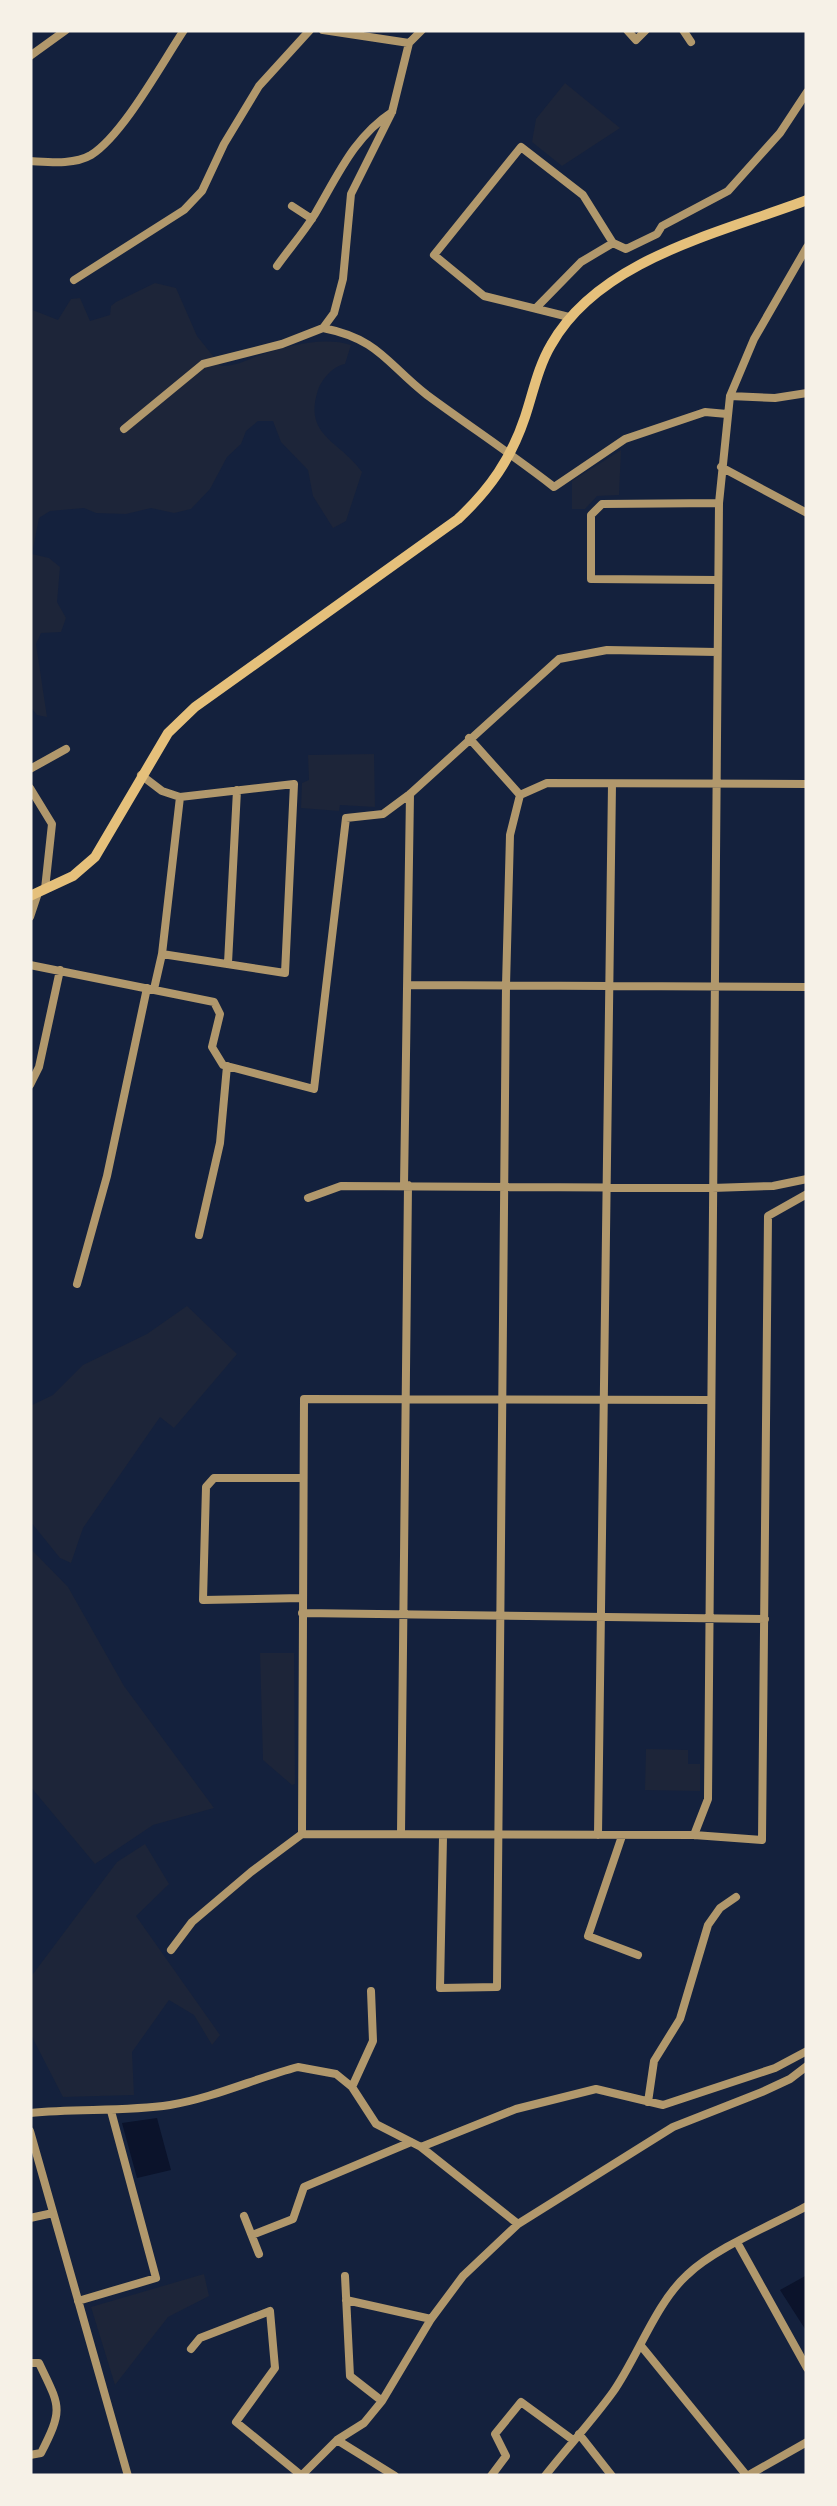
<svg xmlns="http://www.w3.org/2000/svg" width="837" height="2506" font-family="Karla,sans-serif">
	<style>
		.green { fill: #1d2539 }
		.water { fill: #0b132b }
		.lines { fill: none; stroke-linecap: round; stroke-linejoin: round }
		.minor { stroke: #b1986c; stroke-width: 8 }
		.secondary { stroke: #e5c07b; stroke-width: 10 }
	</style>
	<rect width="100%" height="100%" fill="#14213d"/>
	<path class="green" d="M565 83 620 128 562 166 532 142 536 119Z
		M155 283 176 288 197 336 221 366C236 366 244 361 258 356 285 346 324 336 351 345L345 364C333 366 322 379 318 390 303 436 339 440 362 472L346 521 333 528 313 496 308 470 281 442 273 421H258L246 431 241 444 227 457 210 489 191 509 174 513 151 508 126 514 96 513 84 508 50 511 39 518 32 554 49 558 60 567 57 602 66 618 61 632 41 633 36 644 47 717 37 715 30 706V309L58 320 71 299 80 298 90 321 110 315 111 306 116 302Z
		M621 450 619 495 597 496 585 509H572V481Z
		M374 754 375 807 340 805 339 811 301 808 302 783 309 780 308 755Z
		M187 1306 237 1354 174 1428 160 1417 83 1528 71 1563 60 1558 30 1521V1406L53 1395 83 1365 147 1334Z
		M30 1548 68 1587 124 1686 214 1808 153 1825 95 1864 30 1786Z
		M260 1653H294L295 1784 292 1785 263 1760Z
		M646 1749 688 1750V1764H700V1791L645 1790Z
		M145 1844 169 1884 136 1916 220 2035 212 2045 194 2015 169 2000 132 2052 134 2095 63 2097 30 2033V1978L117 1862Z
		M204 2274 209 2296 168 2317 115 2385 91 2307Z"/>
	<path class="water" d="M157 2118 171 2170 137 2178 122 2123Z
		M807 2275V2332L780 2290Z"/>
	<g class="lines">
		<path class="minor" d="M323 30 409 43
			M627 30 636 40 646 30
			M683 30 691 42
			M30 56 66 30
			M30 161C49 162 74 165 91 155 123 135 162 63 184 30
			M292 206 312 219
			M613 243 626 249 657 234 662 226 728 191 780 133 807 92
			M277 266C289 249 304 232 315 214 338 175 354 137 392 112
			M74 280 184 210 202 191 224 144 259 86 310 30
			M536 308 581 262 613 243 583 195 521 147 434 255 484 296 569 317
			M323 328C379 339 387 364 427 395 469 426 513 455 554 487L625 439 705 412 727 414
			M730 396 775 398 807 393
			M124 429 203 364 282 344 323 328 334 313 343 279 351 194 392 112 409 43 422 30
			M721 467 807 513
			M717 580 591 579V515L602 504 719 503
			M469 738 520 795
			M30 769 66 749
			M141 775 162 791 180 797 294 784 285 973 162 954
			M30 788 52 824 45 889
			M30 917 38 893
			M228 963 237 790
			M30 965 214 1002 220 1014 212 1047 223 1065 314 1089 346 818 383 814 410 794 559 659 607 650 717 652
			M409 985 807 987
			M154 989 162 954 180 797
			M30 1085 39 1067 60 970
			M404 1185 410 794
			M308 1198 341 1186 712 1188 773 1186 807 1179
			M199 1235 220 1143 227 1066
			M77 1284 107 1176 147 988
			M302 1598 203 1600 206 1487 214 1478H303
			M302 1613 765 1619
			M302 1834 304 1399 710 1400
			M401 1834 408 1185
			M598 1835 612 784
			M694 1835 708 1799 719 503 730 396 754 339 807 247
			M622 1836 588 1936 638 1955
			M443 1837 440 1988 497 1987 506 985 510 835 520 795 547 783 807 784
			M171 1950 192 1922 251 1872 302 1834 694 1835 762 1840 768 1216 807 1194
			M352 2087 373 2041 371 1991
			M648 2102 654 2061 680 2019 708 1925 720 1908 736 1897
			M30 2113C77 2108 123 2112 170 2105 213 2098 256 2078 298 2067L336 2074 352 2087 376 2124 421 2147 518 2224
			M30 2131 128 2476
			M421 2147 516 2109 596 2089 663 2105 775 2068 807 2051
			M244 2216 259 2254
			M30 2218 53 2213
			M252 2235 293 2219 304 2187 411 2142
			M738 2244 807 2368
			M345 2276 350 2376 382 2401
			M346 2300 431 2319
			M78 2301 156 2278 111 2111
			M642 2347 747 2476 807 2442
			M191 2349 200 2338 270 2311 275 2368 236 2422 302 2476
			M30 2363H39C60 2407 64 2408 41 2453L30 2455
			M579 2434 612 2476
			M337 2440 395 2476
			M301 2476 337 2440 364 2423 382 2401 431 2319 463 2276 518 2224 673 2127 762 2092 790 2079 807 2066
			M491 2476 506 2456 495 2434 521 2402 573 2440
			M545 2476C567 2448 592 2421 613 2392 638 2356 656 2303 687 2275 715 2248 772 2225 807 2206"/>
		<path class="secondary" d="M30 896 73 876 95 857 168 733 195 707 458 519C490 489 511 459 525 417 533 393 538 367 551 345 599 259 720 233 807 200"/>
	</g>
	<rect width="837" height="2506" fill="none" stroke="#f6f1e7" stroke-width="65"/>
</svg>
